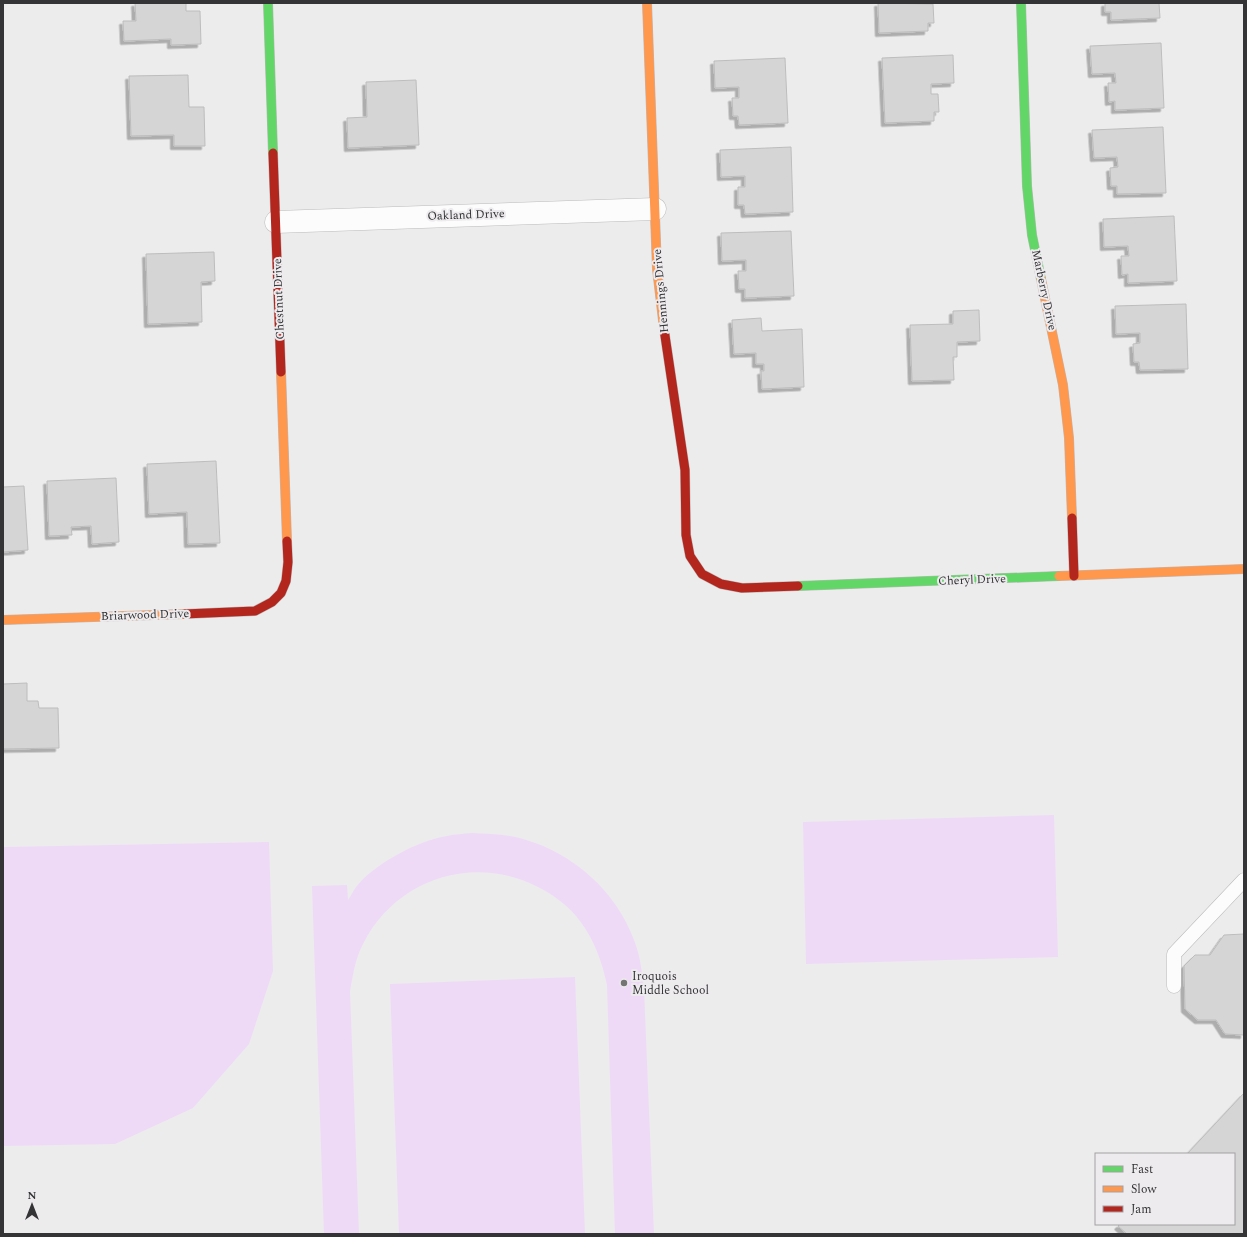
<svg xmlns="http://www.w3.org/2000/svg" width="1247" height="1237" font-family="Spectral,serif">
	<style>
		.green { fill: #eedaf7 }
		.building { fill: #d5d5d5; stroke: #bdbdbd; filter: url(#shadow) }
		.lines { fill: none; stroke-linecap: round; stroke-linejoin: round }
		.lane-casing { stroke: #bcbbbc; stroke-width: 15 }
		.street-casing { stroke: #bcbbbc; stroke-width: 23 }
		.fast-casing { stroke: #bcbbbc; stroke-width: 10 }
		.slow-casing { stroke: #bcbbbc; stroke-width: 10 }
		.jam-casing { stroke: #bcbbbc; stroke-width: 10 }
		.lane { stroke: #fcfcfc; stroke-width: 14 }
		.street { stroke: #fcfcfc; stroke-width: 22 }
		.fast { stroke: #63d668; stroke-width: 9 }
		.slow { stroke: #ff974d; stroke-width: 9 }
		.jam { stroke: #b3261e; stroke-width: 9 }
		.poi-dot { fill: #757475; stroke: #edebee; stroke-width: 1.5 }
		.labels { text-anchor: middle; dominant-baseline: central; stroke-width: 4; stroke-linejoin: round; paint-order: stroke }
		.street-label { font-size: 12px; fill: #343335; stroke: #edebee }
		.poi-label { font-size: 12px; fill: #343335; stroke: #edebee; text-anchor: start }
	</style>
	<defs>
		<filter id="shadow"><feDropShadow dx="-3.5" dy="3.5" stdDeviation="0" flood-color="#0004"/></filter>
	</defs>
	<rect width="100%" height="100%" fill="#edeced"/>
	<path class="green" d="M1054 815 1058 957 806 964 803 822Z
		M472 833C489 834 506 834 523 839 573 853 616 891 634 940 640 955 642 972 644 988L654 1234H615L607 985C602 962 595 941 580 921 569 906 553 894 536 886 471 854 395 880 363 944 355 959 353 975 350 991L359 1234H324L312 886 347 885 348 900C351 896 353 891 356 887 374 864 419 840 447 836 455 834 464 834 472 833Z
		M269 842 273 971 249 1044 193 1108 115 1144 3 1146V848L5 847Z
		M575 977 585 1234H399L390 984Z"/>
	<path class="building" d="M135 3H186V11H200L201 44 171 45V39L124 41 123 21H136Z
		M878 3 933 4 934 23H928V31L879 33Z
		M1105 3H1159L1160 18 1111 20V12H1105Z
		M1161 43 1164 108 1115 110V101L1109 102 1108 83H1116L1115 73 1092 74 1090 46Z
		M953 55 954 83 931 84V94H938L939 112H934V121L885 123 882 58Z
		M785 58 788 123 739 125 738 116H733L732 98H739V87L715 88 714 61Z
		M188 75 189 107H204L205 146H174V135L131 136 129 76Z
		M416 80 419 145 348 148 347 118 367 117 366 82Z
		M1163 127 1166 193 1117 194V186H1111L1110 168 1118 167 1117 157 1094 158 1092 130Z
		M791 147 793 212 745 214 744 205H738V187H745V176L721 177 720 150Z
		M1174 216 1177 281 1128 283V274L1122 275 1121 256H1129L1128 246 1104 247 1103 219Z
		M791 231 794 296 745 298V289H739L738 271H746V260L722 261 721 233Z
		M214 252 215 281 201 282 202 322 148 324 146 254Z
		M1186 304 1188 369 1140 370 1139 362H1134L1133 344 1140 343V333L1116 334 1115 306Z
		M979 310 980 341 957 342V357H953L954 380 912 381 910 325 953 324V311Z
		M761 318 762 331 802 329 804 387 762 389 761 371H764V364H756V353L734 354 732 320Z
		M216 461 220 543 188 544 187 512 149 514 147 464Z
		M116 478 119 542 92 544 91 526 71 527 72 535 49 536 47 481Z
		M24 486 28 550 3 552V487Z
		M27 683V701H38L39 708H58L59 748 3 749V684Z
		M1244 934V1035L1225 1034 1216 1020H1198L1185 1009 1184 966 1195 955H1210L1224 935Z
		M1244 1093V1234H1127L1118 1226 1120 1224H1234V1154H1187Z"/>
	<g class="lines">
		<g class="lane-casing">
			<path id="lane" d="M1174 986V954L1244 880"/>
		</g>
		<g class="street-casing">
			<path id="street" d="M276 222 655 209"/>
		</g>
		<g class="fast-casing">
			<path id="fast" d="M268 3 273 153
				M1021 3 1027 186 1032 235 1041 279
				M798 586 1059 576"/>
		</g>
		<g class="slow-casing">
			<path id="slow" d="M647 3 657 269 664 329
				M1041 279 1063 385 1069 438 1072 518
				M281 372 287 541
				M1059 576 1244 569
				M3 620 184 614"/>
		</g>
		<g class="jam-casing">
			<path id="jam" d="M273 153 281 372
				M664 329 685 470 686 535 690 556 702 574 721 584 742 588 798 586
				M1072 518 1074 576
				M184 614 255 611 272 602 281 593 286 581 288 562 287 541"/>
		</g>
		<use href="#lane" class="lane"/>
		<use href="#street" class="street"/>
		<use href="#fast" class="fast"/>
		<use href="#slow" class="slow"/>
		<use href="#jam" class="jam"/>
	</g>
	<circle class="poi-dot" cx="624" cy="983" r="4"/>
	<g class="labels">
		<g class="street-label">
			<text transform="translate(466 215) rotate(-2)">Oakland Drive</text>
			<text transform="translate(1044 290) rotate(78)">Marberry Drive</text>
			<text transform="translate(661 291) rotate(-95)">Hennings Drive</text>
			<text transform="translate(279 299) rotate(-92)">Chestnut Drive</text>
			<text transform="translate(972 580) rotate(-2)">Cheryl Drive</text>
			<text transform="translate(145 615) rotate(-2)">Briarwood Drive</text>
		</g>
		<g class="poi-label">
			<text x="632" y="976">Iroquois<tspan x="632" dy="14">Middle School</tspan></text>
		</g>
	</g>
	<rect width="1247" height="1237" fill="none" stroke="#343335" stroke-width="8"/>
	<rect x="1095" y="1153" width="140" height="72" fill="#edebee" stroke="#a3a1a4"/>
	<rect x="1103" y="1166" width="20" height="6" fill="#63d668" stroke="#a3a1a4"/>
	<text x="1131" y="1173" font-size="12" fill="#343335">Fast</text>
	<rect x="1103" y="1186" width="20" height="6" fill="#ff974d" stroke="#a3a1a4"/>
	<text x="1131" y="1193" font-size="12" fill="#343335">Slow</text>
	<rect x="1103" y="1206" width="20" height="6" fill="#b3261e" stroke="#a3a1a4"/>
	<text x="1131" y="1213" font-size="12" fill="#343335">Jam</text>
	<g transform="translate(32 1205)" stroke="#edebee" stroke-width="3" paint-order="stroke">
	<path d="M0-3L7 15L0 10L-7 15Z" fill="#343335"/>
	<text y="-6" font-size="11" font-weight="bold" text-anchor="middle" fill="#343335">N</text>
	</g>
</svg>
